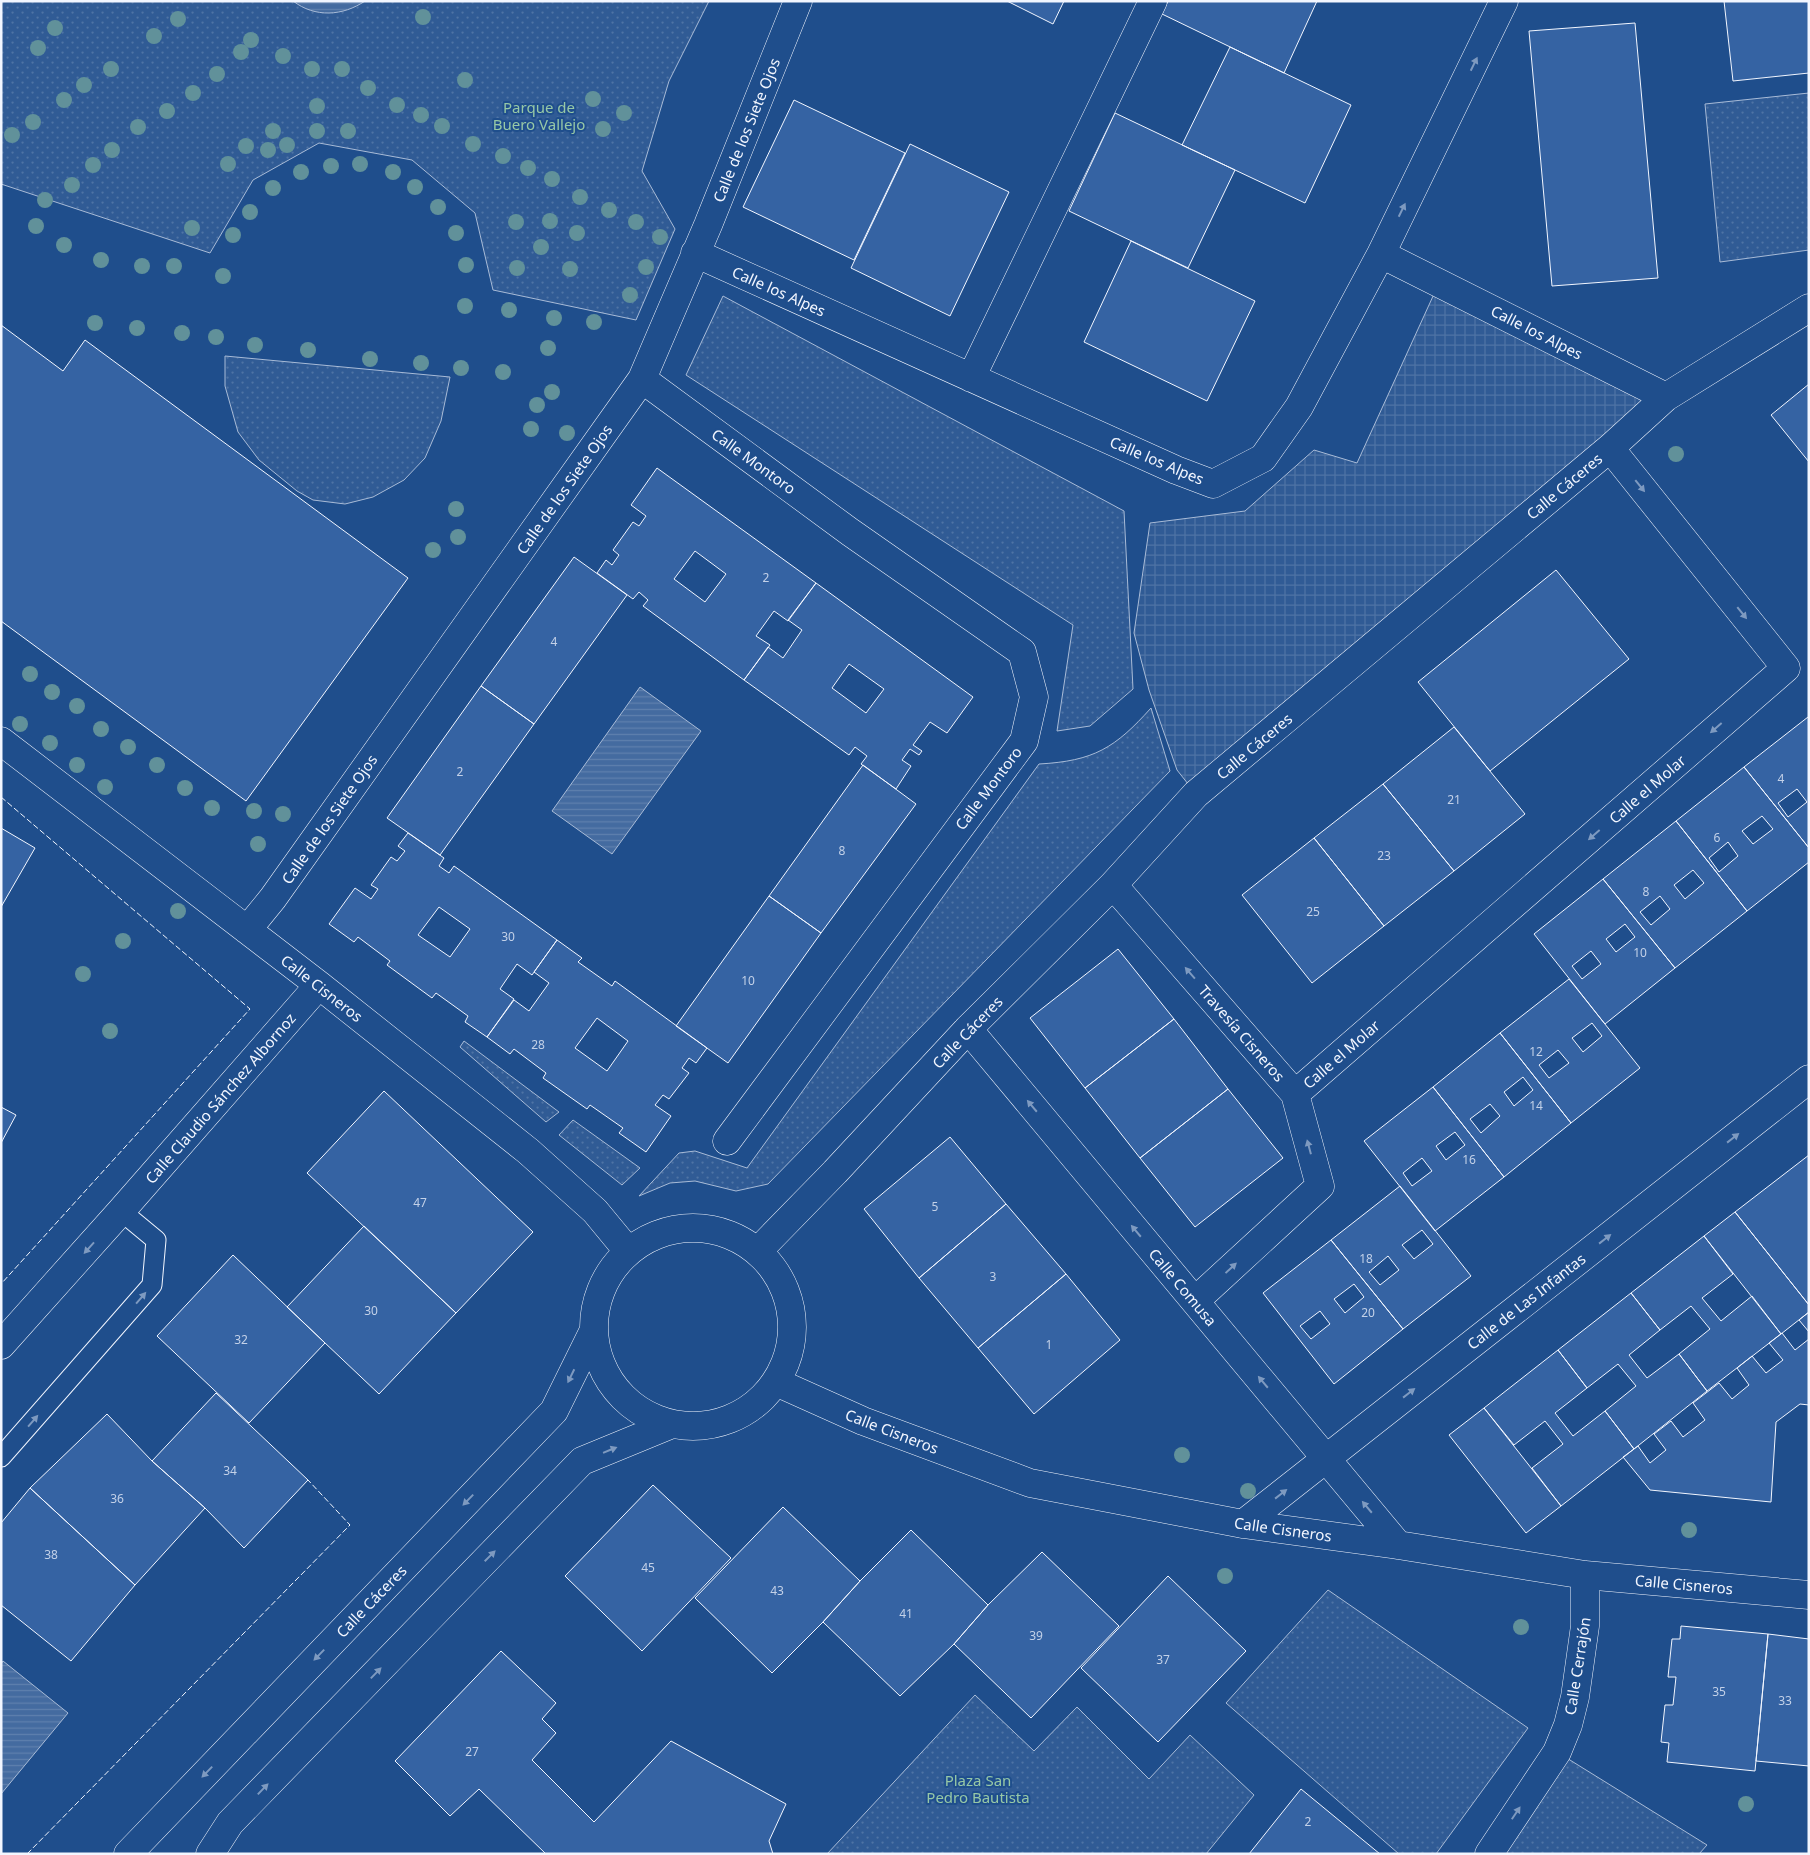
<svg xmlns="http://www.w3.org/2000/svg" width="1810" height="1855" font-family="'Noto Sans',sans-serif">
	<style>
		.green { fill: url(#green-dots); stroke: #a8bbd7 }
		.plaza { fill: url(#plaza-grid); stroke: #a8bbd7 }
		.water { fill: url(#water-rules); stroke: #a8bbd7 }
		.building { fill: #3563a3; stroke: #f2f6ff; fill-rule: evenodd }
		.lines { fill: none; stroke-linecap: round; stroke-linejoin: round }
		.lane-casing { stroke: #f2f6ff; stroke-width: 21 }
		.street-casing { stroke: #f2f6ff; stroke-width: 29 }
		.lane { stroke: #1f4e8c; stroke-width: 19 }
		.street { stroke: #1f4e8c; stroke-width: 28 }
		.fence { stroke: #f2f6ff; stroke-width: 1; stroke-dasharray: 6 2.5; stroke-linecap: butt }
		.tree { fill: #61919a }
		.oneway { fill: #7e9ac0 }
		.labels { text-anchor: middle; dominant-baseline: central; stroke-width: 4; stroke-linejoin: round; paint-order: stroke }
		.number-label { font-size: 12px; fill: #c3d1e8 }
		.park-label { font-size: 15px; fill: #97c8a6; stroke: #1f4e8c }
		.street-label { font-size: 15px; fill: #f2f6ff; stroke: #1f4e8c }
	</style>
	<defs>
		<pattern id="green-dots" width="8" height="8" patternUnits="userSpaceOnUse" patternTransform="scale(1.25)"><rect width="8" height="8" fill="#305b95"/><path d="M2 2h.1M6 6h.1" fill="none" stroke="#4e73a5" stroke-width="1.8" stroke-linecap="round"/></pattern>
		<pattern id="plaza-grid" width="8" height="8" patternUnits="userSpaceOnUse" patternTransform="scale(1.25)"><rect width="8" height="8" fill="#305b95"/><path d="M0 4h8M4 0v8" fill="none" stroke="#4e73a5"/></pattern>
		<pattern id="water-rules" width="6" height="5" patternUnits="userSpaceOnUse" patternTransform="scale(1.25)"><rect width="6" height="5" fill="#446ba0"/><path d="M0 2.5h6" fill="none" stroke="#5f81ae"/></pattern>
	</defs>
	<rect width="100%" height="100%" fill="#1f4e8c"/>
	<path class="green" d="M1 1H709L669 81 642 171 675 229 636 320 493 290 475 213 412 160 319 143 253 180 210 253 1 184Z
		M1809 93V250L1720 262 1705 104Z
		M723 296 1124 511 1133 689 1090 726 1057 731 1073 625 686 375Z
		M225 356 450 377 441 421 425 458 404 480 373 497 345 504 313 500 297 491 259 460 238 432 225 386Z
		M1151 708 1170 771 768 1184 736 1191 695 1181 670 1183 639 1196 679 1153 695 1151 747 1168 1039 764C1094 761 1115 748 1151 708Z
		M464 1041 559 1112 546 1122 460 1047Z
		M573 1120 640 1168 622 1185 559 1135Z
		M1328 1590 1528 1728 1436 1854H1399L1226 1703Z
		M975 1695 1034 1751 1077 1707 1149 1779 1190 1735 1254 1795 1206 1854H827Z
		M1557 1752 1707 1845 1699 1854H1489Z"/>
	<path class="plaza" d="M1439 283 1666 397 1196 794 1177 770 1149 690 1134 633 1150 523 1245 511 1314 450 1357 463Z"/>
	<path class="water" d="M293 1H365C343 16 315 18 293 1Z
		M640 687 701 731 612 854 552 811Z
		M3 1661 68 1713 1 1794V1664Z"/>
	<path class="building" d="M1007 1H1064L1053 24Z
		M1168 1H1317L1284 73 1162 14Z
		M1724 1H1809V73L1733 81Z
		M1635 23 1658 278 1552 286 1529 31Z
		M1230 47 1351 105 1305 203 1182 145Z
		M794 100 905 153 854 260 743 207Z
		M1115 113 1235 170 1188 268 1069 211Z
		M910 144 1009 192 950 316 851 268Z
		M1131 241 1255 301 1207 401 1084 342Z
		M1 325 63 371 85 340 408 578 246 801 1 621Z
		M1809 384V462L1771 415Z
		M657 468 816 583 788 621 774 611 756 636 770 645 744 680 643 606 648 600 639 592 633 599 597 573 606 560 612 565 619 555 613 550 633 522 639 526 646 516 631 505ZM695 551 726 574 705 602 674 579Z
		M574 557 627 595 534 724 481 686Z
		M1556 570 1629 659 1490 771 1418 682Z
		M816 583 973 697 947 733 930 722 913 745 922 751 919 755 910 749 902 760 911 766 896 789 861 764 867 756 855 747 849 755 744 680 768 647 783 658 802 630 788 620ZM849 664 884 689 866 713 832 688Z
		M481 686 534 724 440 855 387 818Z
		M1808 717 1809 718V848L1744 767ZM1797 789 1807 802 1788 817 1778 803Z
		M1454 727 1525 814 1454 871 1383 784Z
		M863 765 916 804 821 933 769 896Z
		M1744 767 1809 848V862L1747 911 1676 821ZM1762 816 1773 829 1753 844 1742 831ZM1728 842 1738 856 1719 872 1709 858Z
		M1383 784 1454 871 1384 926 1314 838Z
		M1676 821 1747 911 1675 968 1603 879ZM1693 870 1704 883 1685 899 1674 885ZM1660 896 1670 909 1651 925 1640 912Z
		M1 828 35 848 1 907Z
		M408 833 444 858 439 866 449 873 454 866 557 940 532 975 517 964 500 989 514 999 487 1037 465 1022 468 1016 436 993 432 998 387 965 390 961 358 937 354 942 329 924 355 888 371 899 378 889 371 885 391 857 397 861 405 851 398 846ZM439 907 470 929 450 957 418 935Z
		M1314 838 1384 926 1312 983 1242 895Z
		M1603 879 1675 968 1605 1024 1534 934ZM1625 924 1635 937 1616 952 1606 939ZM1591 951 1601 964 1582 979 1572 966Z
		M769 896 821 933 728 1063 676 1026Z
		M557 940 582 958 578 962 612 986 615 981 707 1048 696 1063 689 1058 682 1068 689 1073 669 1099 663 1095 655 1105 671 1116 646 1152 619 1133 623 1128 590 1105 587 1109 543 1078 546 1073 514 1049 510 1054 487 1037 514 1000 529 1011 549 983 534 972ZM597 1018 628 1041 607 1071 575 1048Z
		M1118 949 1174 1019 1085 1088 1030 1018Z
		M1569 979 1640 1068 1571 1123 1500 1033ZM1592 1023 1602 1036 1583 1052 1572 1038ZM1558 1050 1569 1063 1549 1078 1539 1065Z
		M1174 1019 1228 1089 1140 1158 1085 1088Z
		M1500 1033 1571 1123 1504 1177 1433 1087ZM1523 1077 1533 1090 1514 1106 1504 1092ZM1490 1104 1500 1116 1481 1133 1470 1119Z
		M1433 1087 1504 1177 1435 1231 1364 1141ZM1455 1132 1465 1145 1446 1160 1436 1146ZM1422 1158 1432 1171 1412 1186 1403 1173Z
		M1228 1089 1283 1158 1195 1227 1140 1158Z
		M384 1091 533 1232 456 1313 307 1173Z
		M1 1107 16 1115 1 1143Z
		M950 1137 1006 1204 919 1278 864 1209Z
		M1809 1155V1305L1735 1212Z
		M1400 1186 1471 1276 1403 1329 1331 1240ZM1422 1230 1433 1244 1414 1259 1402 1245ZM1388 1256 1399 1270 1380 1285 1369 1272Z
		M1006 1204 1066 1274 978 1348 919 1278Z
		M1735 1212 1809 1305V1312L1781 1334 1704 1236Z
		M364 1226 456 1313 379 1394 287 1307Z
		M1704 1236 1733 1274 1702 1298 1721 1321 1752 1296 1781 1334 1707 1391 1679 1354 1710 1329 1691 1306 1660 1330 1631 1293Z
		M1331 1240 1403 1329 1334 1384 1263 1293ZM1354 1284 1364 1297 1345 1313 1334 1299ZM1320 1311 1330 1324 1311 1339 1300 1326Z
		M233 1255 325 1343 249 1423 157 1336Z
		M1066 1274 1120 1340 1034 1414 978 1348Z
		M1631 1293 1660 1330 1629 1355 1647 1378 1679 1354 1707 1391 1634 1449 1605 1411 1636 1386 1618 1364 1587 1388 1558 1350Z
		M1809 1312V1332L1799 1320Z
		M1782 1333 1795 1350 1809 1339V1405L1800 1404 1776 1422 1771 1502 1650 1490 1623 1457 1638 1446 1650 1463 1666 1450 1654 1434 1671 1421 1683 1437 1705 1420 1693 1403 1719 1383 1732 1399 1749 1385 1737 1368 1752 1356 1766 1373 1783 1360 1769 1343Z
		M1558 1350 1587 1388 1555 1413 1573 1436 1605 1411 1634 1449 1561 1506 1532 1468 1563 1444 1545 1421 1514 1445 1484 1408Z
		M216 1393 308 1480 244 1548 205 1508 152 1461Z
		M1484 1408 1561 1506 1526 1533 1449 1435Z
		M107 1414 152 1461 205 1508 135 1585 30 1488Z
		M653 1485 731 1558 642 1651 565 1576Z
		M30 1488 135 1585 71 1661 1 1605V1523Z
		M783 1507 860 1581 823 1622 772 1673 695 1598Z
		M911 1530 988 1605 954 1644 900 1696 823 1622 860 1581Z
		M1042 1552 1119 1626 1031 1718 954 1644 988 1605Z
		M1168 1576 1246 1651 1158 1742 1081 1668Z
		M1681 1626 1768 1634 1755 1771 1667 1762 1669 1743 1661 1742 1665 1705H1673L1676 1677H1668L1672 1639H1680Z
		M1768 1634 1809 1639V1766L1756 1761Z
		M501 1651 556 1703 542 1719 556 1733 532 1760 594 1822 671 1741 786 1804 769 1841 773 1854H546L479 1789 450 1816 395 1761Z
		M1301 1789 1380 1854H1249Z"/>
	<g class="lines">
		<g class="lane-casing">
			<path id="lane" d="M1 1457 152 1285 156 1240 121 1211"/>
		</g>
		<g class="street-casing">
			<path id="street" d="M695 253 1176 470 1213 484 1263 458 1299 407 1381 254 1504 1
				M1381 254 1666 397
				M971 378 1153 1
				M642 379 850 532 1022 652 1034 697 1024 741 727 1141
				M1 741 319 985 528 1151 595 1211 628 1251
				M1113 885 1295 1094 1320 1186 1195 1301
				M247 930 273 898 642 379 708 225 798 1
				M968 1029 1398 1545
				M1295 1094 1786 668 1610 448
				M594 1327a99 99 0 1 1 198 0a99 99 0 1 1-198 0Z
				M758 1251 835 1172 968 1029 1113 885 1196 794 1610 448 1666 397 1809 308
				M1 1345 121 1211 319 985
				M776 1382 863 1421 1030 1483 1243 1524 1398 1545 1585 1575 1809 1595
				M1243 1524 1809 1079
				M128 1854 554 1411 593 1332
				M210 1854 230 1823 582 1461 672 1424
				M1489 1854 1557 1752 1568 1725 1575 1697 1585 1626V1575"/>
		</g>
		<use href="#lane" class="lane"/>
		<use href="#street" class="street"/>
		<path class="fence" d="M1 797 250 1009 1 1284
			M27 1854 350 1525 308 1480"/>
	</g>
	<g class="tree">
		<circle cx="423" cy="17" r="8"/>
		<circle cx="178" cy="19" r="8"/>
		<circle cx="55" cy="28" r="8"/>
		<circle cx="154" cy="36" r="8"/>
		<circle cx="251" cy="40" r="8"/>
		<circle cx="38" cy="48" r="8"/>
		<circle cx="241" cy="52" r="8"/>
		<circle cx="283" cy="56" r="8"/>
		<circle cx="111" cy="69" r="8"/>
		<circle cx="312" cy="69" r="8"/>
		<circle cx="342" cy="69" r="8"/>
		<circle cx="217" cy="74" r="8"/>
		<circle cx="465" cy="80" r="8"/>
		<circle cx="84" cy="85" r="8"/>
		<circle cx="368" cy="88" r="8"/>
		<circle cx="193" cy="93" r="8"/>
		<circle cx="593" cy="99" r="8"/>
		<circle cx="64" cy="100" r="8"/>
		<circle cx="397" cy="105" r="8"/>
		<circle cx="317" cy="106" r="8"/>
		<circle cx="167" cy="111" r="8"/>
		<circle cx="624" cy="113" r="8"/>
		<circle cx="421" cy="115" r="8"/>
		<circle cx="33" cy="122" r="8"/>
		<circle cx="442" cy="126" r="8"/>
		<circle cx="138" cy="127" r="8"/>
		<circle cx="603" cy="129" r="8"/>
		<circle cx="273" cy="131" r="8"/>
		<circle cx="317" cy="131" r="8"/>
		<circle cx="348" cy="131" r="8"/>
		<circle cx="12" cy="135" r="8"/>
		<circle cx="473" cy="144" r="8"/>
		<circle cx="287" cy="145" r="8"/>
		<circle cx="246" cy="146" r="8"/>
		<circle cx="112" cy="150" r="8"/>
		<circle cx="268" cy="150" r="8"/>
		<circle cx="503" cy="156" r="8"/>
		<circle cx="228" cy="164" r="8"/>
		<circle cx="360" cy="164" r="8"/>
		<circle cx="93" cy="165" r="8"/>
		<circle cx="331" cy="166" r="8"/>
		<circle cx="528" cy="168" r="8"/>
		<circle cx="301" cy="172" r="8"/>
		<circle cx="393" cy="172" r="8"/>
		<circle cx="552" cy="179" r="8"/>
		<circle cx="72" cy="185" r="8"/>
		<circle cx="415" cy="187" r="8"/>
		<circle cx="273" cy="188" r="8"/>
		<circle cx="580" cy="197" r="8"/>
		<circle cx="45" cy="200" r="8"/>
		<circle cx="438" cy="207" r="8"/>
		<circle cx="609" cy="210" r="8"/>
		<circle cx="250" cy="212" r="8"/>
		<circle cx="550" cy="221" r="8"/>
		<circle cx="516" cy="222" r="8"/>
		<circle cx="636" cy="222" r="8"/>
		<circle cx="36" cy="226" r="8"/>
		<circle cx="192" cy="228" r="8"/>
		<circle cx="456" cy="233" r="8"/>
		<circle cx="577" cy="233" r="8"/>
		<circle cx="233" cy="235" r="8"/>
		<circle cx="660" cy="237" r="8"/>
		<circle cx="64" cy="245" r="8"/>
		<circle cx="541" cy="247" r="8"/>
		<circle cx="101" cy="260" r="8"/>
		<circle cx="466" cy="265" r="8"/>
		<circle cx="142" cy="266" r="8"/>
		<circle cx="174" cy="266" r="8"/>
		<circle cx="646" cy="267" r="8"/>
		<circle cx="517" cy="268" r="8"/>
		<circle cx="570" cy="269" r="8"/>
		<circle cx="223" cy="276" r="8"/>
		<circle cx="630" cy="295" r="8"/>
		<circle cx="465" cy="306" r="8"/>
		<circle cx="509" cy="310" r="8"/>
		<circle cx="554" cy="318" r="8"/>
		<circle cx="594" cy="322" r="8"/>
		<circle cx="95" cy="323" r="8"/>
		<circle cx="137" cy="328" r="8"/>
		<circle cx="182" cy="333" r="8"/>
		<circle cx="216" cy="337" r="8"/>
		<circle cx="255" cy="345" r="8"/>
		<circle cx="548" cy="348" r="8"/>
		<circle cx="308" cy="350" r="8"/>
		<circle cx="370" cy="359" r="8"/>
		<circle cx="421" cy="363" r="8"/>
		<circle cx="461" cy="368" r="8"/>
		<circle cx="503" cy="372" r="8"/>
		<circle cx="552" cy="392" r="8"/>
		<circle cx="537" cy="405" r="8"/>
		<circle cx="531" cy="429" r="8"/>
		<circle cx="567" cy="433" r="8"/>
		<circle cx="1676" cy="454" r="8"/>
		<circle cx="456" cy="509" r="8"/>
		<circle cx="458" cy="537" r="8"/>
		<circle cx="433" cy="550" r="8"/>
		<circle cx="30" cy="674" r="8"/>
		<circle cx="52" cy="692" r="8"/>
		<circle cx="77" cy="706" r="8"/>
		<circle cx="20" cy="724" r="8"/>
		<circle cx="101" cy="729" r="8"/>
		<circle cx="50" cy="743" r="8"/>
		<circle cx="128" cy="747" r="8"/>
		<circle cx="77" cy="765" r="8"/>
		<circle cx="157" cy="765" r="8"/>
		<circle cx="105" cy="787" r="8"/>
		<circle cx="185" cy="788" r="8"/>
		<circle cx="212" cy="808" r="8"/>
		<circle cx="254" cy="811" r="8"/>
		<circle cx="283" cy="814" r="8"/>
		<circle cx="258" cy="844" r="8"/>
		<circle cx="178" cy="911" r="8"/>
		<circle cx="123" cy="941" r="8"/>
		<circle cx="83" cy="974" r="8"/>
		<circle cx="110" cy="1031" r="8"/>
		<circle cx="1182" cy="1455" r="8"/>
		<circle cx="1248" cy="1491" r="8"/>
		<circle cx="1689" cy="1530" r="8"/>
		<circle cx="1225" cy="1576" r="8"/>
		<circle cx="1521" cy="1627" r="8"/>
		<circle cx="1746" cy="1804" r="8"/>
	</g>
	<defs><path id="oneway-solid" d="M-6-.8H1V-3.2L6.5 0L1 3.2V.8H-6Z" transform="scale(1.25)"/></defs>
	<g class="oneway">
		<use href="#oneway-solid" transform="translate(1474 64) rotate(-64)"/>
		<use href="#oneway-solid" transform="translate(1402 210) rotate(-64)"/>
		<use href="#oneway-solid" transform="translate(1640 486) rotate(51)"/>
		<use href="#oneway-solid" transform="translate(1742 613) rotate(51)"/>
		<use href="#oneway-solid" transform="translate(1716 728) rotate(139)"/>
		<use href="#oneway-solid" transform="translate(1594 835) rotate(139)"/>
		<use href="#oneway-solid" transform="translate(1190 973) rotate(-131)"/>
		<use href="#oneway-solid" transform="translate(1032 1106) rotate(-130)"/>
		<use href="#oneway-solid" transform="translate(1733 1138) rotate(-38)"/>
		<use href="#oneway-solid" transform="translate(1309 1147) rotate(-105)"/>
		<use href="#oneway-solid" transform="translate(1136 1231) rotate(-130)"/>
		<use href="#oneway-solid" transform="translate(1605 1239) rotate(-38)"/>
		<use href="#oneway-solid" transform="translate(89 1248) rotate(132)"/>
		<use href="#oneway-solid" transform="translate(1231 1268) rotate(-43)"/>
		<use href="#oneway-solid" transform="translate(141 1298) rotate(-49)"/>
		<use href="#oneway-solid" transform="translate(571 1376) rotate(116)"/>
		<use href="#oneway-solid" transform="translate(1263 1382) rotate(-130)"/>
		<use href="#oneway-solid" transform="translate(1409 1393) rotate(-38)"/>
		<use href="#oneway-solid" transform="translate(33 1421) rotate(-49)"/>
		<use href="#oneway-solid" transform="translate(610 1450) rotate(-22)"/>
		<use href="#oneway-solid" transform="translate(1281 1494) rotate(-38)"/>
		<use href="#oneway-solid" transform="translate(468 1500) rotate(134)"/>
		<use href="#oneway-solid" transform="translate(1367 1507) rotate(-130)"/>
		<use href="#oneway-solid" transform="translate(490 1556) rotate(-45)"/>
		<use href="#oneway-solid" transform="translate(319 1655) rotate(134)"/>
		<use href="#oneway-solid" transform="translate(376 1673) rotate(-46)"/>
		<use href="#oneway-solid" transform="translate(207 1772) rotate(134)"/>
		<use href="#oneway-solid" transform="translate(263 1789) rotate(-46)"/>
		<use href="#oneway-solid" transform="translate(1516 1813) rotate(-56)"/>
	</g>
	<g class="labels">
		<g class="number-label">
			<text x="766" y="577">2</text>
			<text x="554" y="641">4</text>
			<text x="460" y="771">2</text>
			<text x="1781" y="778">4</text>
			<text x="1454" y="799">21</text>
			<text x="1717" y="837">6</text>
			<text x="842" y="850">8</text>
			<text x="1384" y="855">23</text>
			<text x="1646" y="891">8</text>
			<text x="1313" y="911">25</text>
			<text x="508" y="936">30</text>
			<text x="1640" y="952">10</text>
			<text x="748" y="980">10</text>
			<text x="538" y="1044">28</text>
			<text x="1536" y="1051">12</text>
			<text x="1536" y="1105">14</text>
			<text x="1469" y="1159">16</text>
			<text x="420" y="1202">47</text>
			<text x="935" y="1206">5</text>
			<text x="1366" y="1258">18</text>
			<text x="993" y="1276">3</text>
			<text x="371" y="1310">30</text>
			<text x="1368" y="1312">20</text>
			<text x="241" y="1339">32</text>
			<text x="1049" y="1344">1</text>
			<text x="230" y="1470">34</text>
			<text x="117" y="1498">36</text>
			<text x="51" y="1554">38</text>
			<text x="648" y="1567">45</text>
			<text x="777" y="1590">43</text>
			<text x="906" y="1613">41</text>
			<text x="1036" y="1635">39</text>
			<text x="1163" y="1659">37</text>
			<text x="1719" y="1691">35</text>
			<text x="1785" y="1700">33</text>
			<text x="472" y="1751">27</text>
			<text x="1308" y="1821">2</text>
		</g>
		<g class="park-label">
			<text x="539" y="107">Parque de<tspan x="539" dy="17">Buero Vallejo</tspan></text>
			<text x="978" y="1780">Plaza San<tspan x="978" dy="17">Pedro Bautista</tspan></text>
		</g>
		<g class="street-label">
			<text transform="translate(746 130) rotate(-68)">Calle de los Siete Ojos</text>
			<text transform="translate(779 291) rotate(24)">Calle los Alpes</text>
			<text transform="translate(1537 332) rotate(27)">Calle los Alpes</text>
			<text transform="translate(1157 460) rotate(23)">Calle los Alpes</text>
			<text transform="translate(754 461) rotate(36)">Calle Montoro</text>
			<text transform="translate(1564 486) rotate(-40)">Calle Cáceres</text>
			<text transform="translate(564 489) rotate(-55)">Calle de los Siete Ojos</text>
			<text transform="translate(1254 746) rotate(-40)">Calle Cáceres</text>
			<text transform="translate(988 788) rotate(-53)">Calle Montoro</text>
			<text transform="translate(1647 789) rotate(-41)">Calle el Molar</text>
			<text transform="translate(329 819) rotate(-55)">Calle de los Siete Ojos</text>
			<text transform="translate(322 988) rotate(38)">Calle Cisneros</text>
			<text transform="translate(967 1032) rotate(-46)">Calle Cáceres</text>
			<text transform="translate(1242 1033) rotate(49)">Travesía Cisneros</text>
			<text transform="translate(1341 1054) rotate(-41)">Calle el Molar</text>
			<text transform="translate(220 1098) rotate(-49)">Calle Claudio Sánchez Albornoz</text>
			<text transform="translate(1183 1287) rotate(50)">Calle Comusa</text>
			<text transform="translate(1526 1301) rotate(-38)">Calle de Las Infantas</text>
			<text transform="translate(892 1431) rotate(21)">Calle Cisneros</text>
			<text transform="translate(1283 1529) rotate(8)">Calle Cisneros</text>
			<text transform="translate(1684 1584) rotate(5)">Calle Cisneros</text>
			<text transform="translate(371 1601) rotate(-46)">Calle Cáceres</text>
			<text transform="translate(1577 1666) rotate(-81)">Calle Cerrajón</text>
		</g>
	</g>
	<rect width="1810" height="1855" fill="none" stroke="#f2f6ff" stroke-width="5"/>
</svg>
